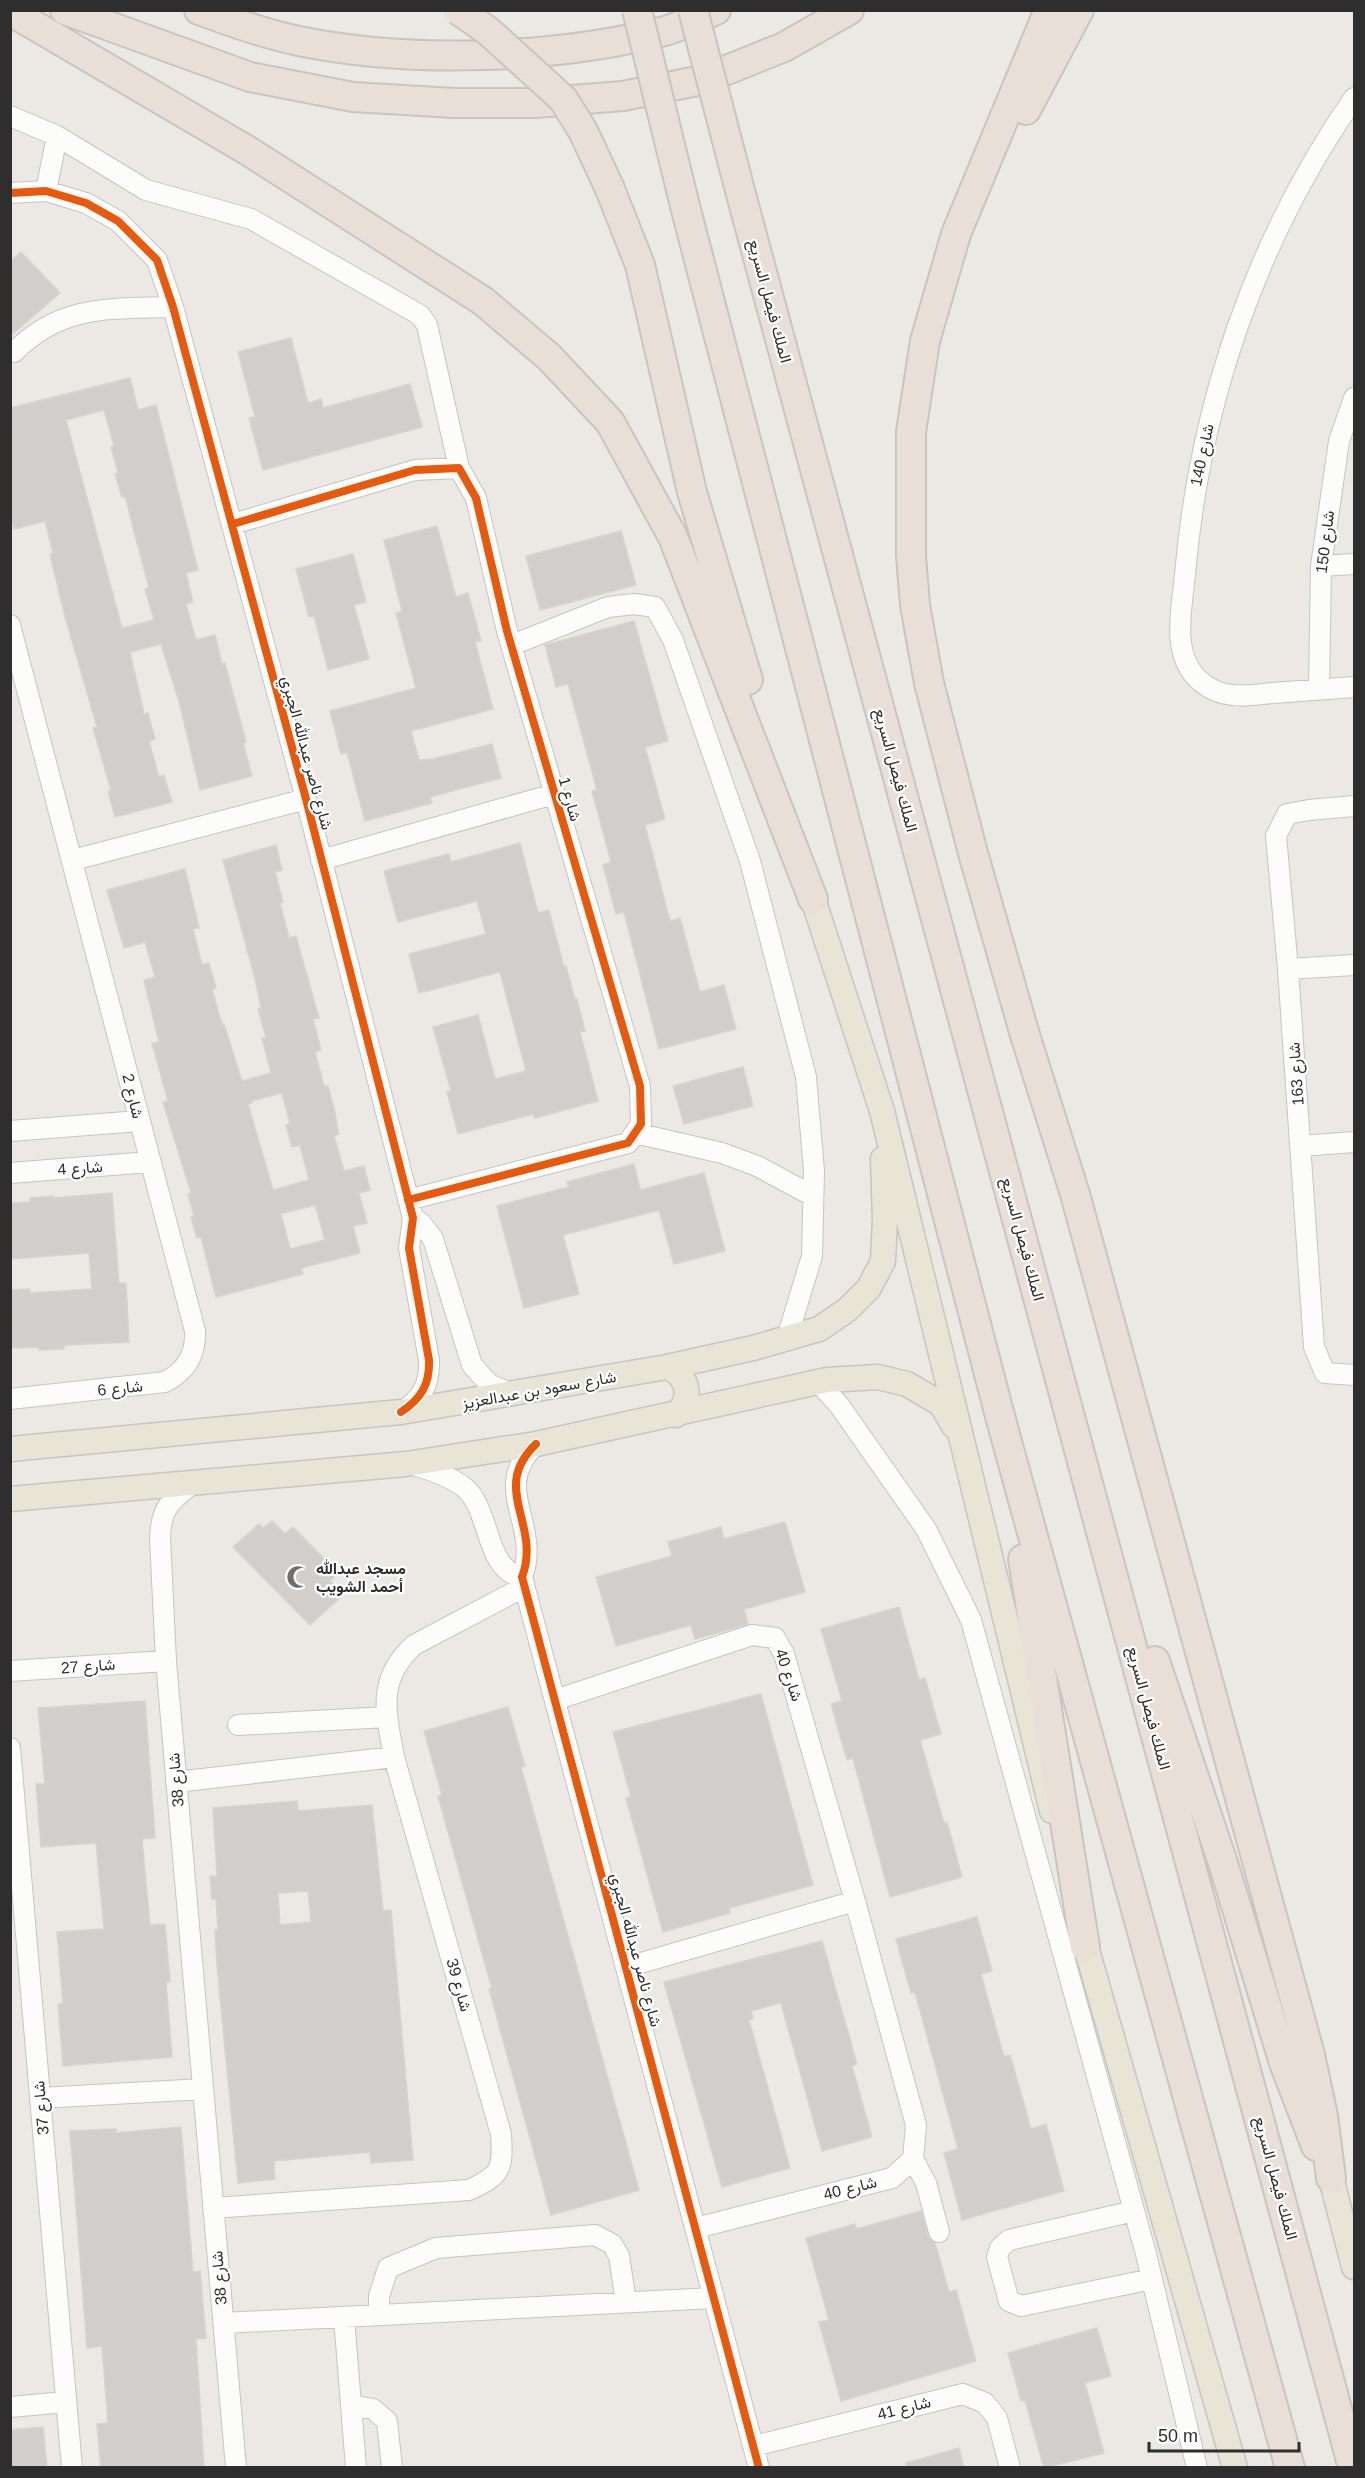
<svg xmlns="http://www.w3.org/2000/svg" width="1365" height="2478" font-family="Arial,Vazirmatn,sans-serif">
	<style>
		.building { fill: #d1cecb; stroke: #d7d4d0; stroke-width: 1.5; fill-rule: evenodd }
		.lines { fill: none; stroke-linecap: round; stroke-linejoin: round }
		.minor-casing { stroke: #c5c4c5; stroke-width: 22 }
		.major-casing { stroke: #c6c5c4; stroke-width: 27 }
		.highway-casing { stroke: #c6c5c4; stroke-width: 32 }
		.minor { stroke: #fcfcfb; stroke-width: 20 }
		.major { stroke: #e8e4d6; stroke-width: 24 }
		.highway { stroke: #eadfd6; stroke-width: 28 }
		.highway-bridge-casing { stroke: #c6c5c4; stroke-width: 32; stroke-linecap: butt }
		.highway-bridge { stroke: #eadfd6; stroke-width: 28 }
		.cycleway-casing { stroke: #fff; stroke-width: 11 }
		.cycleway { stroke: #e8590c; stroke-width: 8 }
		.labels { text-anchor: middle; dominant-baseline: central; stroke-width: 4.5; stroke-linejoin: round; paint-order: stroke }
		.street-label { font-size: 16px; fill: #2e2e2e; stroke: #fff }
		.poi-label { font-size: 16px; font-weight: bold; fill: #2e2e2e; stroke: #fff; text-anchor: start }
	</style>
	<rect width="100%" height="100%" fill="#ece8e4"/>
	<path class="building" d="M21 252 60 293 10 336V261Z
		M291 338 308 403 321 399 323 408 410 384 422 427 263 470 249 418 255 417 238 352Z
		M130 378 138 410 156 405 198 570 186 573 193 602 186 604 196 640 215 635 222 664 225 663 246 742 243 743 252 776 200 790 180 705 161 644 130 652 144 714 148 713 155 739 149 741 159 777 164 775 172 802 115 817 108 791 111 790 93 728 97 727 64 613 50 554 53 553 45 521 14 529 10 517V408ZM104 410 114 446 111 447 118 473 115 474 122 497 125 496 134 531 149 588 145 589 154 620 122 628 66 420Z
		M437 526 456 597 468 593 481 641 475 642 493 709 411 731 419 760 433 759 492 744 501 778 430 797 432 803 365 821 347 752 341 754 330 711 416 688 396 613 402 611 384 540Z
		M621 531 636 585 540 610 526 556Z
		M353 554 366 602 354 605 369 659 328 670 314 616 309 617 296 569Z
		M634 621 668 741 645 747 665 819 645 825 670 921 680 918 700 992 724 985 736 1029 659 1049 624 912 616 914 603 865 611 862 592 791 597 790 568 684 556 687 545 645Z
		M520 843 538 913 549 910 564 967 566 966 575 1000 577 999 585 1031 580 1032 598 1101 535 1118 533 1114 458 1134 447 1092 451 1091 433 1027 478 1015 495 1079 526 1071 500 972 419 993 409 954 486 934 477 901 398 922 384 871 449 854 451 862Z
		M276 845 282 870 275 872 283 902 280 903 289 938 296 936 319 1018 313 1019 321 1050 315 1052 324 1086H328L334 1109 339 1134 334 1136 344 1171 364 1166 370 1190 359 1193 367 1223 353 1226 360 1253 301 1268 303 1274 216 1297 201 1237 197 1238 191 1217 194 1216 188 1194 191 1193 163 1102 168 1101 152 1043 159 1042 144 980 155 977 145 942 124 948 107 890 185 869 199 928 193 929 202 965 209 963 216 988 212 989 222 1025 224 1024 242 1081 271 1073 262 1038H266L258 1009 261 1008 255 979 223 860ZM282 1093 290 1124 286 1125 292 1147 300 1145 309 1180 273 1190 248 1104 252 1103 251 1101ZM315 1205 325 1240 290 1249 281 1214Z
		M743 1067 753 1106 684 1124 673 1086Z
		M634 1164 640 1190 704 1173 725 1251 674 1264 659 1210 563 1235 579 1294 524 1308 497 1206 569 1187 567 1182Z
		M112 1193 119 1283H126L129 1342 64 1345V1349L39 1350V1347L10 1348V1290L30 1289V1293L92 1289 89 1253 10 1259V1203L30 1202V1198L53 1196V1198Z
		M272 1521 285 1534 293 1527 338 1573 330 1581 344 1594 310 1625 233 1547 259 1524 263 1528Z
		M785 1522 805 1592 744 1609 748 1624 742 1626 695 1639 691 1625 616 1646 596 1577 672 1556 668 1542 721 1527 724 1539Z
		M899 1607 919 1680 925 1678 941 1734 920 1740 944 1823 947 1822 962 1877 890 1897 853 1758 847 1760 831 1704 842 1701 821 1629Z
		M761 1694 813 1885 729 1908 730 1913 663 1932 626 1798 631 1797 613 1732Z
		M145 1701 155 1838 142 1839 150 1925 165 1924 170 1982H166L172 2057 63 2066 58 2004 63 2003 57 1932 104 1929 96 1843 41 1847 36 1784H45L38 1708Z
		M508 1707 525 1766 521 1767 639 2190 551 2215 489 1989H492L438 1796 442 1795 424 1731Z
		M297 1801 298 1811 372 1805 383 1911 391 1910 413 2160 371 2163 370 2152 274 2161 275 2179 238 2183 217 1966 215 1930H218L216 1899H212L210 1876H217L213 1808ZM308 1891 311 1922 280 1925 278 1893Z
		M977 1917 992 1971 981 1974 1004 2057 1010 2055 1031 2129 1046 2124 1064 2191 962 2220 944 2153 958 2149 915 1992 911 1993 896 1939Z
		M822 1941 857 2064 852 2066 872 2137 822 2151 781 2003 751 2011 753 2019 749 2020 790 2168 722 2187 664 1982Z
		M181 2127 193 2272 200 2271 206 2338 196 2339 204 2468H101L97 2424 108 2423 102 2346 87 2348 70 2131 116 2129V2133Z
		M921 2211 928 2236 935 2243 949 2292 956 2290 976 2361 841 2401 819 2322 829 2320 806 2238 855 2224 856 2229Z
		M1097 2328 1111 2376 1085 2383 1104 2453 1044 2468 1025 2400 1021 2401 1008 2353Z
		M43 2427 47 2468H10V2430Z
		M959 2448 964 2468H907L906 2463Z"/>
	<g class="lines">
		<g class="minor-casing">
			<path id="minor" d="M1354 98C1256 239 1200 403 1185 574 1182 609 1170 655 1200 681 1209 689 1221 694 1233 695 1246 697 1260 694 1273 693 1300 691 1327 689 1354 687
				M10 116 57 136 146 190 251 219 420 315 427 325 459 468
				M46 191 57 136
				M10 193 46 191 86 203 118 221 157 260 173 307 306 799 413 1218 409 1248 429 1360C430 1384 422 1399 401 1412
				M14 352C62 304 110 309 173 307
				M233 524 415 470 459 468 476 498 507 631 640 1086 641 1124 628 1143 408 1200
				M1321 566 1354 564
				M10 625 195 1331C196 1355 186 1371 165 1382L10 1399
				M512 645 608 607 634 604 655 607 673 640 750 861 806 1077 814 1171 812 1256 787 1338
				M1319 690 1321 566 1339 441 1354 398
				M1354 806 1309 810 1287 814 1276 836 1288 969 1314 1347 1325 1373 1354 1375
				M73 860 306 799
				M321 860 554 794
				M1288 969 1354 965
				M10 1131 139 1121
				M635 1133 722 1153 757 1166 813 1196
				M1301 1146 1354 1142
				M10 1173 150 1162
				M413 1218 421 1223 433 1239 472 1365 489 1384 512 1394
				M818 1382 839 1405 926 1529 971 1620 1146 2254 1197 2468
				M536 1444C489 1489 542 1524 522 1577L759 2468
				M410 1464C428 1469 450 1476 465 1488 491 1510 485 1571 522 1577
				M193 1483C170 1501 161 1508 160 1538L166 1661 236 2468
				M10 1671 166 1661
				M555 1700 752 1635 775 1638 784 1654 855 1901 916 2125 913 2159 892 2178 696 2228
				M238 1725 387 1717
				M10 1748 72 2468
				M176 1782 394 1757
				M627 1967 855 1901
				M40 2098 203 2089
				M913 2159 926 2183 939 2232
				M213 2208 469 2190C502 2175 503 2169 501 2134L394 1757C386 1712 376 1680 414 1645L524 1587
				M1134 2211 1009 2240 1000 2248 997 2257 1009 2301 1021 2306 1152 2279
				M379 2315V2296L388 2268 436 2248 595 2235 612 2244 619 2256 626 2302
				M344 2317 356 2468
				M223 2323 714 2298
				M351 2405 373 2409 387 2421 392 2468
				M10 2407 66 2402
				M754 2446 963 2394 985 2403 997 2418 1010 2468"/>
		</g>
		<g class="major-casing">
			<path id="major" d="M813 899 882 1111 1052 1811
				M667 1367C689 1376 693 1398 676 1415
				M10 1449 401 1412 667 1367 753 1348 819 1329 847 1310 869 1288 883 1261 885 1220 883 1159
				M10 1499 406 1464 536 1444 827 1380 878 1377 907 1384 941 1404 954 1426
				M1081 1929 1235 2468
				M1331 2178 1354 2267"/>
		</g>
		<g class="highway-casing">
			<path id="highway" d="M65 10 250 77 353 97 454 103H535L623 96 702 80 784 47 849 10
				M199 10C232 22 265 34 299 41 411 64 555 59 665 31 682 26 699 17 716 10
				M1049 10 956 234 925 341 911 432V556L915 605 929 683 973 853 1025 1035 1075 1194 1310 2055 1323 2116 1331 2178
				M10 11 250 152 483 301 549 357 610 422 673 537 813 899
				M1026 110 1079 10
				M610 189 640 265 692 492 748 680
				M742 198 1353 2468
				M685 206 1001 1420 1290 2468
				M1023 1559 1085 1947
				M1155 1661 1223 1863 1284 2063 1316 2146"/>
		</g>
		<use href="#minor" class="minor"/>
		<use href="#major" class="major"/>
		<use href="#highway" class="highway"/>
		<g class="highway-bridge-casing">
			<path id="highway-bridge" d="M458 10 488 31 563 99 583 131 610 189
				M637 10 685 206
				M693 10 742 198"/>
		</g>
		<use href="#highway-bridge" class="highway-bridge"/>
		<g class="cycleway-casing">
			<path id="cycleway" d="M10 193 46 191 86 203 118 221 157 260 173 307 306 799 413 1218 409 1248 429 1360C430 1384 421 1399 401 1412
				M233 524 415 470 459 468 476 498 507 631 640 1086 641 1124 628 1143 408 1200
				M536 1444C489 1489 542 1524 522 1577L759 2468"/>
		</g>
		<use href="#cycleway" class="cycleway"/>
	</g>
	<defs>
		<g id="mosque-bare" transform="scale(1.8)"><path d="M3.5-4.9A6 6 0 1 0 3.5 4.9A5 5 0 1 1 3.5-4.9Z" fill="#706f6e" stroke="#fff" stroke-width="2.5" paint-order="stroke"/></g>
	</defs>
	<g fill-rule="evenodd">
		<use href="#mosque-bare" x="298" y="1577"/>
	</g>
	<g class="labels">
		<g class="street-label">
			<text transform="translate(770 301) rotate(75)">الملك فيصل السريع</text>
			<text transform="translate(1202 455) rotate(-78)">شارع 140</text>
			<text transform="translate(1325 542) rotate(-83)">شارع 150</text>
			<text transform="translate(307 753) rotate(75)">شارع ناصر عبدالله الجبري</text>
			<text transform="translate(896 770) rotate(75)">الملك فيصل السريع</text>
			<text transform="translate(570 799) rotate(74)">شارع 1</text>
			<text transform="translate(1296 1074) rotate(-94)">شارع 163</text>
			<text transform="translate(133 1096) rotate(76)">شارع 2</text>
			<text transform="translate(80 1168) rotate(-4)">شارع 4</text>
			<text transform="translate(1023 1239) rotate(75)">الملك فيصل السريع</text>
			<text transform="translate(120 1388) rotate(-6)">شارع 6</text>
			<text transform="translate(539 1390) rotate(-10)">شارع سعود بن عبدالعزيز</text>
			<text transform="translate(88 1666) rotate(-4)">شارع 27</text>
			<text transform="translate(789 1675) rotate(71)">شارع 40</text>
			<text transform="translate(1149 1708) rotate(75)">الملك فيصل السريع</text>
			<text transform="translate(176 1780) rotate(-95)">شارع 38</text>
			<text transform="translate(636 1950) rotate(75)">شارع ناصر عبدالله الجبري</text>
			<text transform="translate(459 1985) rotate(74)">شارع 39</text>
			<text transform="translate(41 2108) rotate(-95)">شارع 37</text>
			<text transform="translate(1276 2178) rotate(75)">الملك فيصل السريع</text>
			<text transform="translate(850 2188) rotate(-14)">شارع 40</text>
			<text transform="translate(219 2278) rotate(-95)">شارع 38</text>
			<text transform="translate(904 2408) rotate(-14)">شارع 41</text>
		</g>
		<g class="poi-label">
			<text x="316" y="1568">مسجد عبدالله<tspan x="316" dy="18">أحمد الشويب</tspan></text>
		</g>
	</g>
	<rect width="1365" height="2478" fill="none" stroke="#2e2e2e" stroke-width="24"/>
	<path d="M1149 2442v9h150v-9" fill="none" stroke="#2e2e2e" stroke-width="3"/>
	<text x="1158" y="2442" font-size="18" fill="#2e2e2e" stroke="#ffffff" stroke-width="4.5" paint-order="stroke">50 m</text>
</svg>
